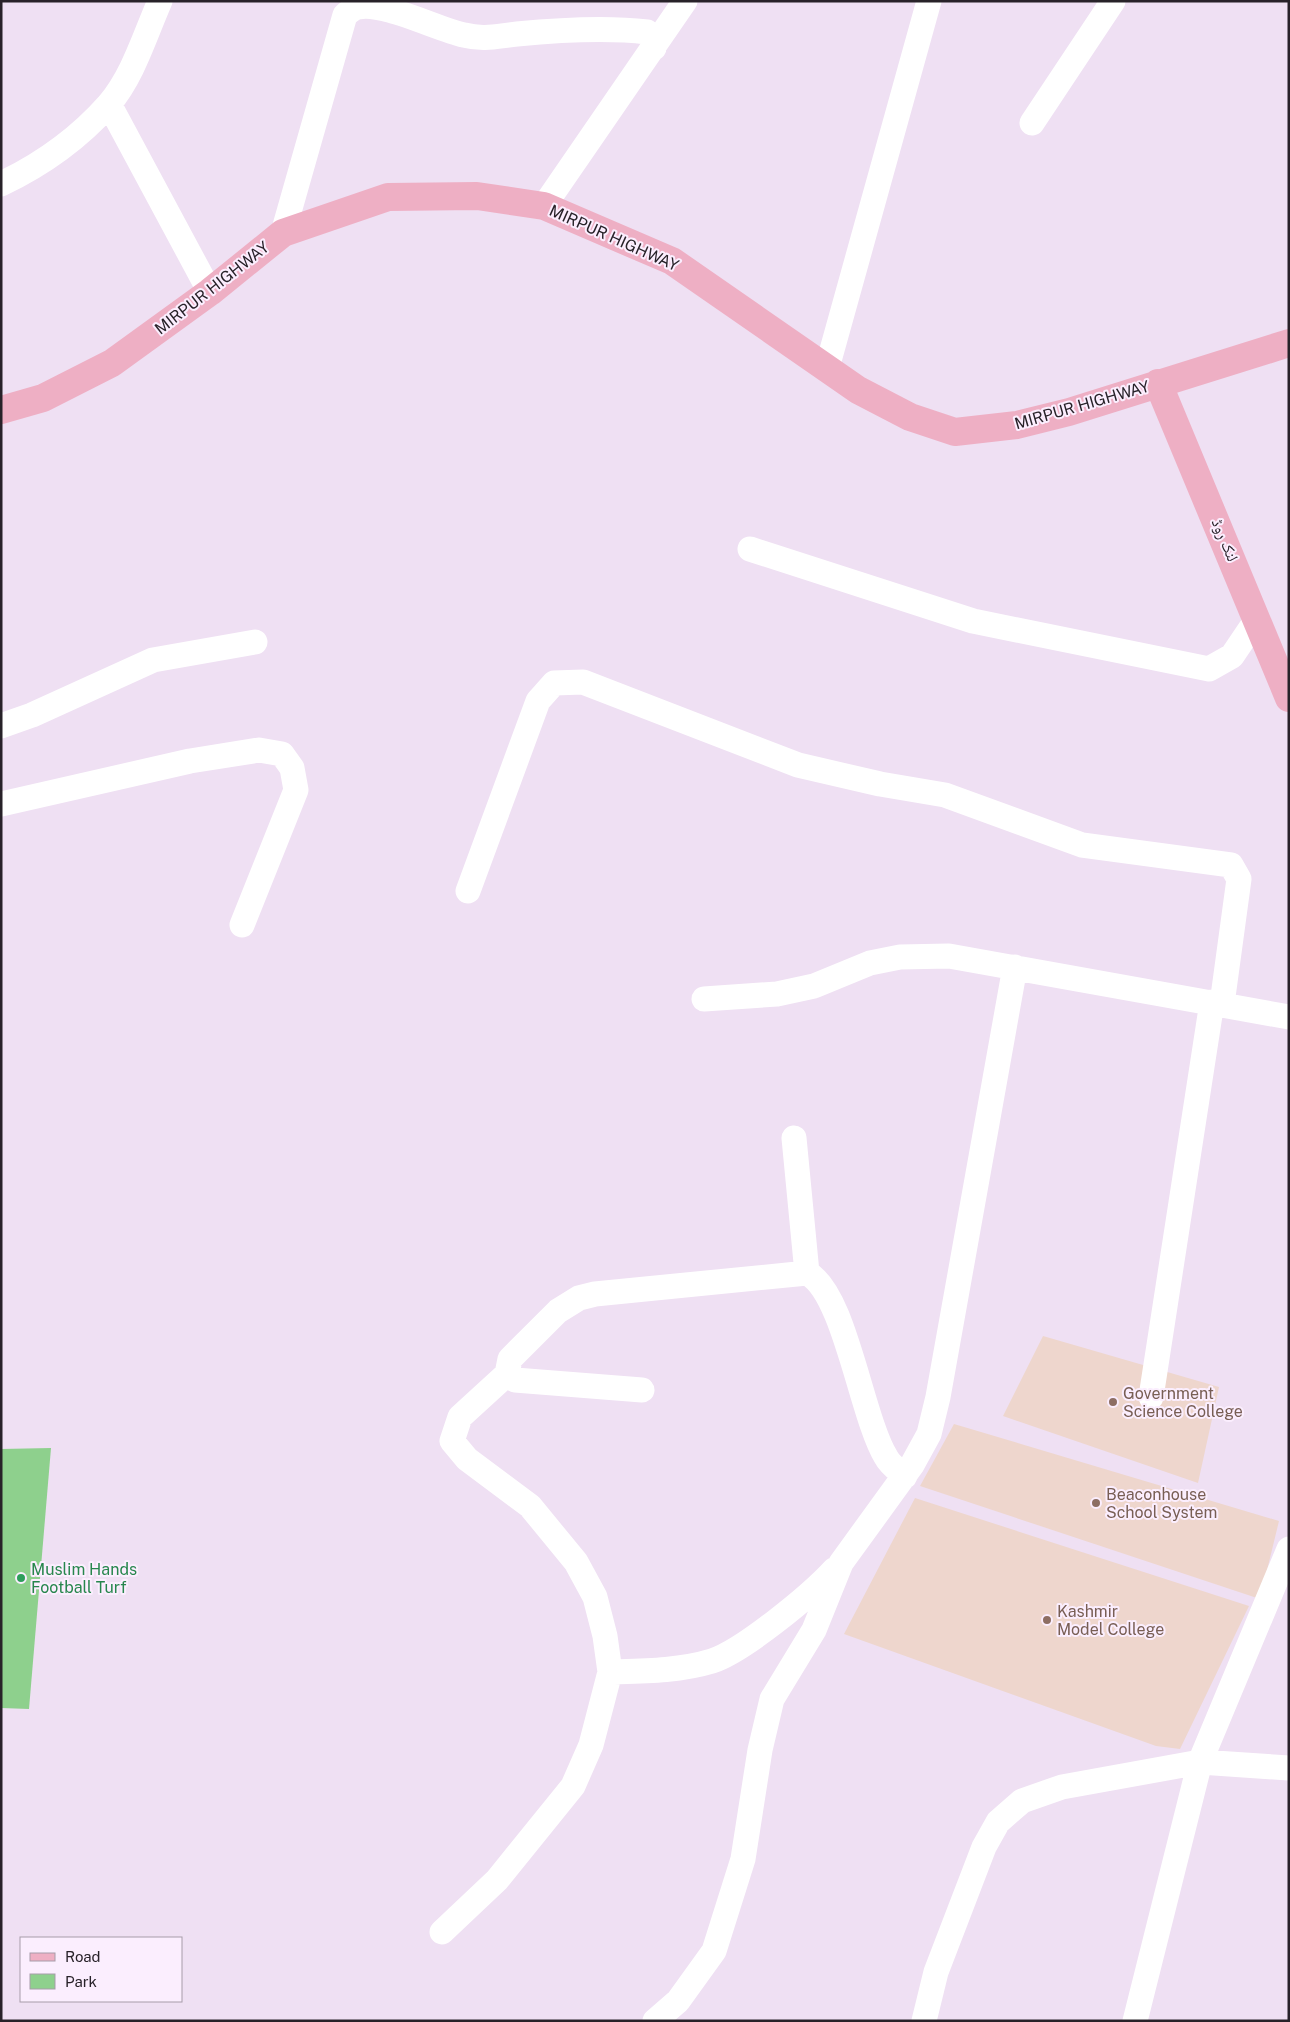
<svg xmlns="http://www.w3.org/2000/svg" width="1290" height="2022" font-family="'Public Sans','Noto Naskh Arabic',sans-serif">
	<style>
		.education { fill: #eed6cd }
		.green { fill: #8ed08d }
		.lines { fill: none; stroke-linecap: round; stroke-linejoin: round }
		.minor { stroke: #fff; stroke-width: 25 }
		.major { stroke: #eeafc4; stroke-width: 28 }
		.education-dot { fill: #8d6e63; stroke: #fbeefe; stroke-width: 2 }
		.leisure-dot { fill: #2e9e5b; stroke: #fbeefe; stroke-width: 2 }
		.labels { text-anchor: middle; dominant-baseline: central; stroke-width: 4; stroke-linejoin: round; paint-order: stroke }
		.street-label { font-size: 16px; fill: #282229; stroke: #fbeefe }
		.education-label { font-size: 16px; fill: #785e54; stroke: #fbeefe; text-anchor: start }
		.leisure-label { font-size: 16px; fill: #27864d; stroke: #fbeefe; text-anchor: start }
	</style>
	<rect width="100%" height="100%" fill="#efe0f3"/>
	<path class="education" d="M1043 1336 1219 1387 1198 1483 1003 1416Z
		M954 1424 1279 1521 1260 1599 920 1486Z
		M915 1498 1249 1606 1180 1749 1156 1746 844 1634Z"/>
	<path class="green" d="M51 1448 29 1709 1 1708V1449Z"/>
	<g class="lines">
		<path class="minor" d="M109 104 210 292
			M1032 123 1113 1
			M1 184C41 165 79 138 109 104 133 76 145 35 160 1
			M544 206 685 1
			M283 233 345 15C349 12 353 8 358 7 382 1 437 29 464 35 484 40 497 36 517 34 559 30 605 27 647 32L653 41 654 48
			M827 368 929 1
			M750 549 973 621 1209 669 1232 656 1257 619
			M1 726 32 715 153 660 255 642
			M1 804 190 761 259 750 282 754 292 768 296 790 242 925
			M468 891 538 701 554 683 583 682 798 765 880 784 945 795 1082 845 1231 865 1239 879 1222 1004
			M704 999 777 994 814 986 870 963 900 957 949 956 1289 1017
			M794 1138 807 1273
			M507 1374 515 1380 642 1390
			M1151 1397 1212 1002
			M610 1672C644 1671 679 1671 712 1661 743 1651 811 1595 834 1570
			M442 1932 497 1880 573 1786 591 1745 610 1672 605 1636 595 1597 576 1562 530 1506 467 1459 452 1441 460 1417 507 1374 510 1359 558 1311 579 1298 595 1294 807 1273C845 1292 861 1416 886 1457 890 1465 898 1470 905 1476
			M655 2021 678 2001 714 1951 743 1859 760 1750 772 1699 814 1630 841 1563 912 1465 929 1434 938 1397 1015 967
			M924 2021 936 1972 984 1847 998 1822 1022 1801 1062 1787 1200 1762 1289 1768
			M1135 2021 1200 1762 1289 1549"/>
		<path class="major" d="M1158 383 1289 698
			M1 410 43 398 112 363 210 292 283 233 388 197 477 196 544 206 672 261 858 390 910 417 955 432 1017 425 1069 412 1289 343"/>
	</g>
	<g class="education-dot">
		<circle cx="1113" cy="1402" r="5"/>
		<circle cx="1096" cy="1503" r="5"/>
		<circle cx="1047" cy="1620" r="5"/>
	</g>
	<circle class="leisure-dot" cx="21" cy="1578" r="5"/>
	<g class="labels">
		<g class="street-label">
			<text transform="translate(614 238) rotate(24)">MIRPUR HIGHWAY</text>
			<text transform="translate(212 288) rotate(-38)">MIRPUR HIGHWAY</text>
			<text transform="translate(1082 405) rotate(-16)">MIRPUR HIGHWAY</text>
			<text transform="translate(1225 540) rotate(67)">لنک روڈ</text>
		</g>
		<g class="education-label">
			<text x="1123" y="1393">Government<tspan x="1123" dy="18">Science College</tspan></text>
			<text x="1106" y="1494">Beaconhouse<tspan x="1106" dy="18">School System</tspan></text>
			<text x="1057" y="1611">Kashmir<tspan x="1057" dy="18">Model College</tspan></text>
		</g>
		<g class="leisure-label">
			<text x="31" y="1569">Muslim Hands<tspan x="31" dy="18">Football Turf</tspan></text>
		</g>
	</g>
	<rect width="1290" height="2022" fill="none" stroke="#282229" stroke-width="5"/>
	<rect x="20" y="1937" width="162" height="65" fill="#fbeefe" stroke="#a79ca9"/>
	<rect x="30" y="1953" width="25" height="8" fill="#eeafc4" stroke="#a79ca9"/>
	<text x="65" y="1962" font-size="15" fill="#282229">Road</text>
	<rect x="30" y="1974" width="25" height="15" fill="#8ed08d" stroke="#a79ca9"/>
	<text x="65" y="1987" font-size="15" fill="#282229">Park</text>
</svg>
